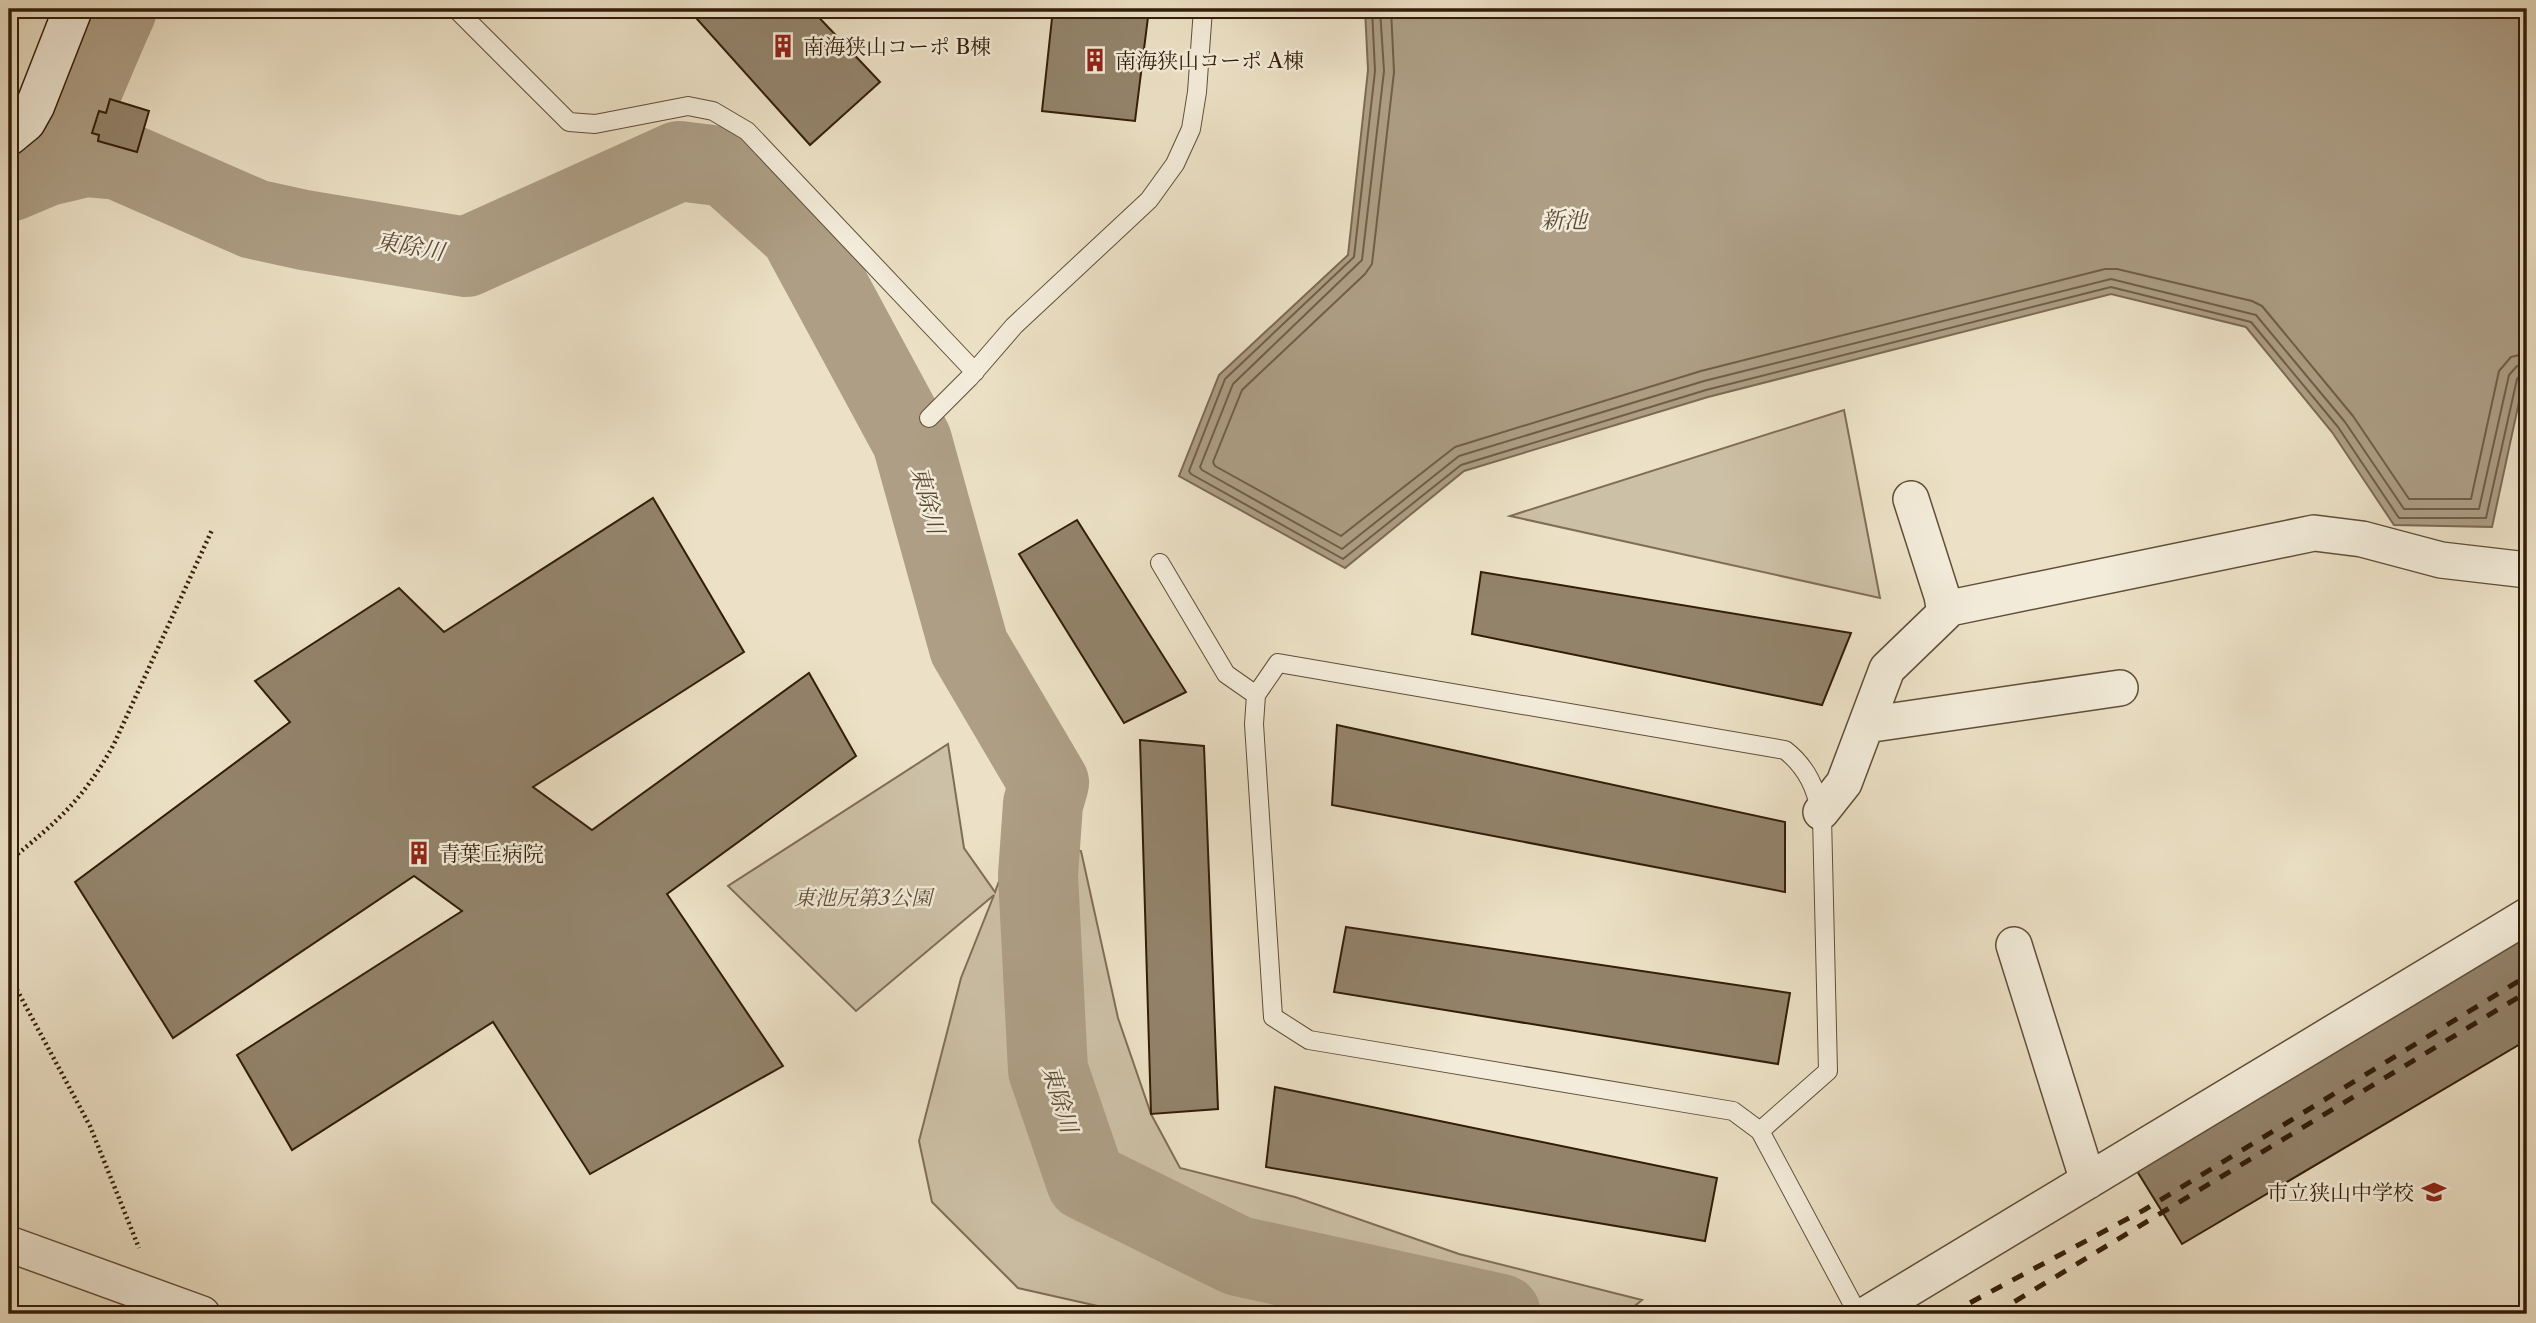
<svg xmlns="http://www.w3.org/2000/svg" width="2536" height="1323" font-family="'Libre Caslon Text','Noto Serif JP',serif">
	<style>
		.green { fill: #ccc0a6; stroke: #7f6e57; stroke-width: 2 }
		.water { fill: #ad9e85; stroke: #7c6a53; stroke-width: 2 }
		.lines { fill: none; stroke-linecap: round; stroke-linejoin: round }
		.shore { stroke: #705e46; stroke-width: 2 }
		.river { stroke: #ad9e85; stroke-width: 80 }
		.building { fill: #93836b; stroke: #321d08; stroke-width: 2 }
		.lane-casing { stroke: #604e38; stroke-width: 20 }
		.street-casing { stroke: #604e38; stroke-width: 38 }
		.secondary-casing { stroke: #321d08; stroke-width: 41 }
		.path { stroke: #321d08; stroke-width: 4.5; stroke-dasharray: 2 3.5; stroke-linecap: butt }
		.lane { stroke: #f3ecda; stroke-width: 18 }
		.street { stroke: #f3ecda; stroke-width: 35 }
		.secondary { stroke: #f3ecda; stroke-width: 38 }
		.rail { stroke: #321d08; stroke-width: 5; stroke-dasharray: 12 12; stroke-linecap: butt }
		.labels { text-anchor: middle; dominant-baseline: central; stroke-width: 5; stroke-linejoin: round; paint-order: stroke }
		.poi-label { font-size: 21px; fill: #321d08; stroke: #f3ecda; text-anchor: start }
		.park-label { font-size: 21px; font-style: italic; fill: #604e37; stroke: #f3ecda }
		.water-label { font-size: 23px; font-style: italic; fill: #5d4a34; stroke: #f3ecda }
	</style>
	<rect width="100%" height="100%" fill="#ece1c6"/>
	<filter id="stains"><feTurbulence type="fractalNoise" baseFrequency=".00286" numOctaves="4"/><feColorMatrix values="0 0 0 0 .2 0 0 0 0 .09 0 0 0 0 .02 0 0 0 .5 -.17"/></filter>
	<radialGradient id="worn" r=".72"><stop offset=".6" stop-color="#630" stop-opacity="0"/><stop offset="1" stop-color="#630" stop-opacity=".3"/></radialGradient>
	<path class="green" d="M1844 410 1880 598 1510 516Z
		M948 744 964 848 995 892 1015 838 1081 851 1118 1018 1151 1114 1180 1168 1295 1197 1459 1254 1642 1300 1625 1314H1133L1018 1288 932 1202 919 1141 961 978 994 895 856 1011 728 886Z"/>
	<path class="water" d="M1365 9H2527V365L2492 527 2394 525 2332 432 2246 327 2111 294 1708 397 1464 471 1345 568 1179 476 1219 375 1348 255 1368 70Z"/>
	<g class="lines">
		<path class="shore" d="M1372 9 1375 71 1354 257 1225 379 1189 471 1191 474 1343 559 1461 465 1706 390 2111 287 2251 322 2338 427 2399 518H2486L2517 379 2521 374 2527 373
			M1380 9 1384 71 1362 260 1233 384 1200 467 1202 470 1342 549 1459 456 1704 381 2111 279 2256 315 2345 422 2404 509H2479L2509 375 2517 366 2527 364
			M1391 9 1394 72 1372 264 1365 274 1242 390 1213 462 1215 466 1341 536 1455 447 1701 371 2105 269H2117L2252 301 2262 306 2353 416 2409 499H2471L2499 371 2511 357 2527 353"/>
		<path class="river" d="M47 166C74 115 93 61 117 9
			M9 182 47 166 85 157 119 160 254 219 304 230 466 257 679 161 727 167 799 232 912 441 969 647 1049 783 1043 804 1038 875 1048 1070 1086 1181 1238 1256 1501 1314"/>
	</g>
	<path class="building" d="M688 9H811L880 82 810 145Z
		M1053 9H1149L1135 121 1042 111Z
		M110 99 149 111 137 152 98 141 99 135 92 133 99 111 106 113Z
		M653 498 744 652 533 787 592 830 809 673 856 756 667 894 783 1066 590 1174 493 1022 292 1150 237 1055 462 911 414 876 173 1038 75 882 290 722 255 681 399 588 444 632Z
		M1077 520 1186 692 1124 723 1019 554Z
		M1481 572 1851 633 1822 705 1472 634Z
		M1337 725 1785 822V892L1332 805Z
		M1140 740 1204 746 1218 1109 1151 1114Z
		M1346 927 1790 993 1778 1064 1334 992Z
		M2527 929V1040L2182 1244 2137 1171Z
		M1275 1087 1717 1178 1705 1241 1266 1167Z"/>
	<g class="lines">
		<g class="lane-casing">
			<path id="lane" d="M456 9 569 122 595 124 688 106 713 111 747 131 975 372
				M929 418 969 378 1014 326 1149 200 1175 164 1191 129 1197 92 1203 9
				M1160 563 1226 674 1256 695
				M1760 1131 1733 1111 1309 1040 1273 1017 1254 724 1256 695 1278 663 1785 750C1808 768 1816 789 1822 817L1828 1071 1760 1131 1858 1314"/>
		</g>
		<g class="street-casing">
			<path id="street" d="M1945 609 2314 533 2362 539 2441 560 2527 570
				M1866 725 2120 688
				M1821 812 1844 783 1887 669 1945 613 1942 596 1911 499
				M2014 945 2088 1181
				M9 1244 202 1314
				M1867 1314 2527 916"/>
		</g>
		<g class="secondary-casing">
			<path id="secondary" d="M9 136 26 122 35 106 73 9"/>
		</g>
		<path class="path" d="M9 861C58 821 83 800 114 744L212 530
			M9 975 90 1126 139 1248"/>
		<use href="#lane" class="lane"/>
		<use href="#street" class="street"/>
		<use href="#secondary" class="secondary"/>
		<path class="rail" d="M1949 1314 2144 1210 2527 976
			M1994 1314 2527 992"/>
	</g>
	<defs>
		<g id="building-bare" transform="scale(1.89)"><path d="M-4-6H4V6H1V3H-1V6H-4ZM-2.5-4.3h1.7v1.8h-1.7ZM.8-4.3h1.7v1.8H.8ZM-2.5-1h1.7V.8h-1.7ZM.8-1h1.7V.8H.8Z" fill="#8f2418" stroke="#f3ecda" stroke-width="2.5" paint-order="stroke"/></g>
		<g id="school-bare" transform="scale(1.89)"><path d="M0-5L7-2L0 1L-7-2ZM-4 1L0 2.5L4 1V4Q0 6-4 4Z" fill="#8f2418" stroke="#f3ecda" stroke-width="2.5" paint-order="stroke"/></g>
	</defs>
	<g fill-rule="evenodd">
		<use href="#building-bare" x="783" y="46"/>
		<use href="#building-bare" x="1095" y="60"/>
		<use href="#building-bare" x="419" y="853"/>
		<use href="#school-bare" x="2434" y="1192"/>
	</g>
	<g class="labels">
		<g class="poi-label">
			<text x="803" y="46">南海狭山コーポ B棟</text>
			<text x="1115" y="60">南海狭山コーポ A棟</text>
			<text x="439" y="853">青葉丘病院</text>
			<text x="2414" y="1192" text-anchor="end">市立狭山中学校</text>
		</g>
		<g class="park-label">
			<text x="863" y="897">東池尻第3公園</text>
		</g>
		<g class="water-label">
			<text x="1564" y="220">新池</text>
			<text transform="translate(410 246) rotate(10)">東除川</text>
			<text transform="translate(928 500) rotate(75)">東除川</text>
			<text transform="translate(1060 1099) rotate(73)">東除川</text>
		</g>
	</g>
	<rect width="2536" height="1323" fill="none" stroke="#ece1c6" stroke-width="35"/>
	<rect x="10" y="10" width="2515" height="1302" fill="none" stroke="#321d08" stroke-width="3.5"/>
	<rect x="18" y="18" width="2501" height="1288" fill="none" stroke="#321d08" stroke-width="2"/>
	<rect width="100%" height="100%" filter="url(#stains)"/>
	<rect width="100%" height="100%" fill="url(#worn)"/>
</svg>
